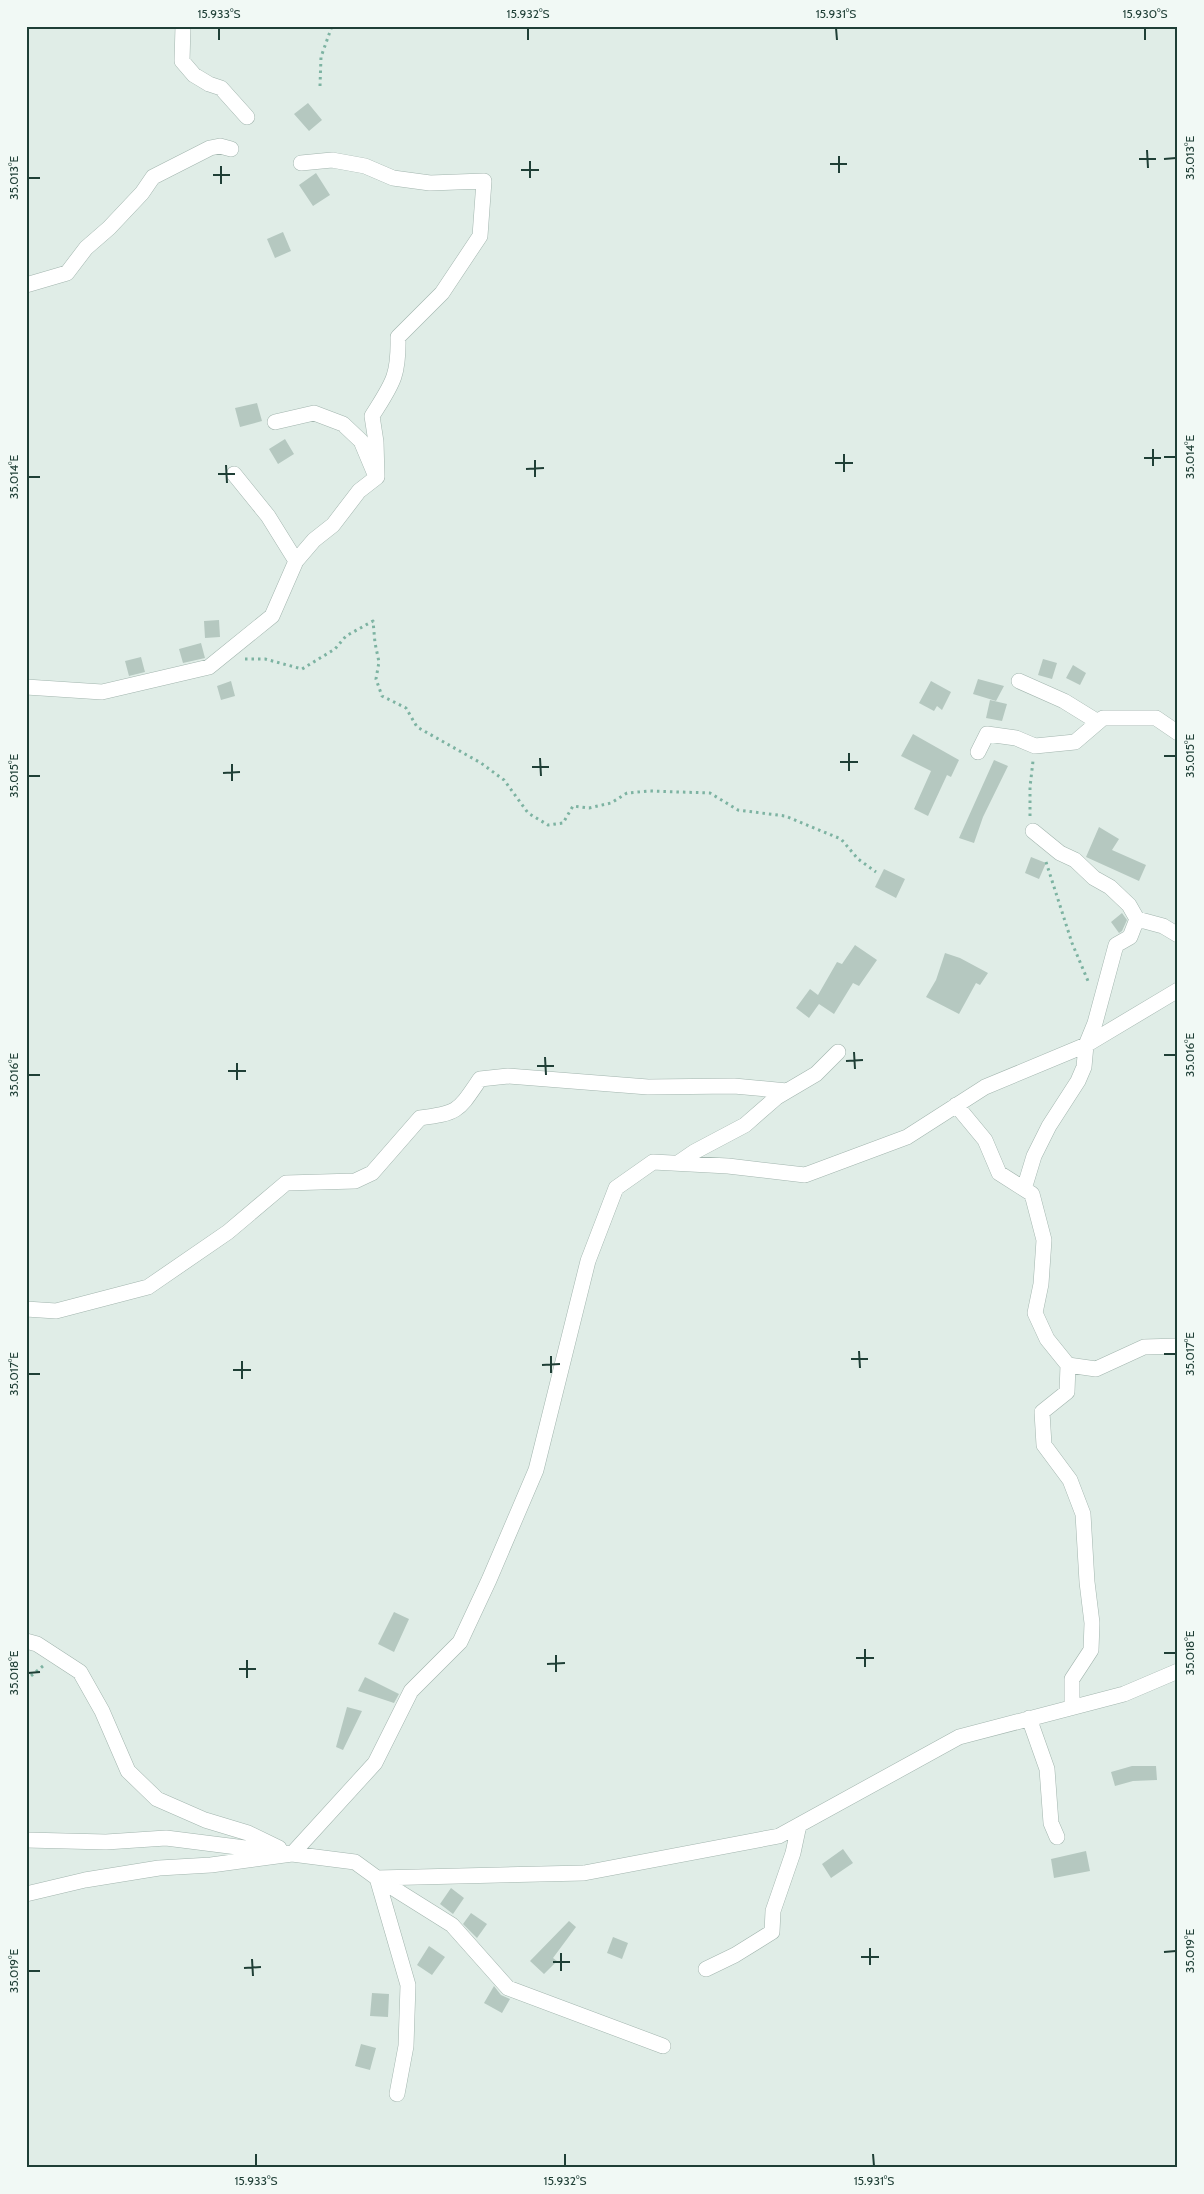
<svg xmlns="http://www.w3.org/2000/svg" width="1204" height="2194" font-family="Cabin,sans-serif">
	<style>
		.building { fill: #b5c8c0 }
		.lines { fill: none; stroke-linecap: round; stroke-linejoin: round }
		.minor-casing { stroke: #a2b5ae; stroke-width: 16 }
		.path { stroke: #7db3a2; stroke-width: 3; stroke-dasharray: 2.5 4; stroke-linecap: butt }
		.minor { stroke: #fff; stroke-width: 15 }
		.ticks { fill: none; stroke: #1f3f36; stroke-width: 2 }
		.neatline { fill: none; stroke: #1f3f36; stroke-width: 2 }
		.ticks-label { font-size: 12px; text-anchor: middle; fill: #1f3f36 }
	</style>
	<rect width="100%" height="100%" fill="#e0ede7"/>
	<path class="building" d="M308 103 322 120 309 131 294 114Z
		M316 173 330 195 313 206 299 185Z
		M283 232 291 251 275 258 267 239Z
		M257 403 262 421 240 427 235 408Z
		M285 439 294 454 278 464 269 449Z
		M219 620 220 637 205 638 204 621Z
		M201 643 205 658 183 663 179 649Z
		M141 657 145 672 129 676 125 661Z
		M1043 659 1057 663 1052 679 1038 675Z
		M1073 665 1086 673 1080 685 1066 678Z
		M978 679 1004 686 996 701 973 694Z
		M231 681 235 696 221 700 217 686Z
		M931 681 951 692 942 710 937 706 934 711 919 703Z
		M990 700 1007 704 1002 721 986 718Z
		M913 734 959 760 951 777 947 775 928 816 914 809 931 771 901 756Z
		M994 760 1008 766 983 817 974 843 959 838Z
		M1099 827 1119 839 1112 850 1146 865 1139 881 1086 857Z
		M1031 857 1046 863 1039 879 1025 873Z
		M884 869 905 879 896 898 875 887Z
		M1122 913 1127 920 1122 931 1119 933 1111 922Z
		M855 945 877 960 859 986 853 983 834 1014 819 1004 809 1018 796 1008 810 989 818 995 837 962 842 964Z
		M945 953 960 958 988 973 980 985 976 983 959 1014 926 997 936 980Z
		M394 1612 409 1619 394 1652 378 1644Z
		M365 1677 399 1694 394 1703 358 1691Z
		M347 1707 362 1711 343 1750 336 1747Z
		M1132 1766H1156L1157 1780 1133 1781 1115 1786 1111 1772Z
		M843 1849 853 1863 831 1878 822 1864Z
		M1086 1851 1090 1871 1054 1878 1051 1859Z
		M451 1888 464 1898 453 1914 440 1904Z
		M471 1913 487 1924 477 1938 463 1924Z
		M569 1921 576 1927 553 1958 557 1961 544 1974 530 1961Z
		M613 1937 628 1943 622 1959 607 1953Z
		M429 1946 445 1957 432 1975 417 1965Z
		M494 1986 501 1995 510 1999 502 2013 484 2003Z
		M372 1993 389 1994 388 2017 370 2016Z
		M361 2044 376 2048 370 2070 355 2066Z"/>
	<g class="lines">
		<g class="minor-casing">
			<path id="minor" d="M183 26 182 61 194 75 209 84 221 88 247 117
				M26 285 67 273 86 248 109 228 142 193 153 177 210 148 220 146 231 149
				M275 422 314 413 343 424 361 441 374 472
				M296 561 314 540 333 525 359 491 377 477 376 442 372 416C392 384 399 377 398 337L442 293 480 236 484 181 430 183 393 178 365 166 332 160 301 163
				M1019 681 1064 701 1098 722
				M26 687 102 692 209 667 272 616 296 561 268 516 234 474
				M978 752 987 734 1016 738 1035 746 1075 742 1103 718H1156L1178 733
				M1033 831 1060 853 1075 860 1094 878 1110 887 1129 905 1137 919 1163 926 1178 935
				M956 1105 985 1140 999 1173 1032 1194 1044 1240 1041 1284 1035 1313 1047 1339 1068 1365 1067 1392 1042 1412 1044 1445 1070 1480 1083 1514 1087 1582 1092 1623 1091 1650 1072 1679V1707
				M678 1163 694 1152 745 1125 777 1097 816 1074 838 1052
				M1024 1189 1034 1156 1049 1126 1078 1081 1084 1067 1086 1045 1095 1023 1116 945 1130 937 1137 919
				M26 1309 56 1311 148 1287 228 1232 286 1183 355 1181 372 1173 420 1118C459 1113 458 1111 480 1079L508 1076 648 1087 734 1086 787 1091
				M1068 1365 1096 1369 1144 1347 1178 1346
				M26 1641 37 1644 80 1672 102 1711 128 1771 157 1799 205 1820 248 1833 279 1848
				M1029 1718 1047 1769 1051 1823 1057 1837
				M26 1840 106 1842 166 1838 292 1854 375 1763 411 1691 460 1642 489 1580 536 1470 588 1261 616 1188 653 1162 728 1166 805 1175 907 1137 985 1087 1086 1045 1178 990
				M377 1878 452 1925 508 1988 663 2046
				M377 1878 408 1985 406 2046 397 2094
				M26 1894 85 1880 159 1868 211 1865 292 1854 355 1862 377 1878 584 1873 779 1836 959 1737 1124 1694 1178 1671
				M706 1969 735 1955 772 1932 773 1911 793 1853 799 1825"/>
		</g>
		<path class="path" d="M320 86 321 57 332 26
			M245 659H265L302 669 335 649 346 636 373 621 375 643 379 662 376 679 382 696 406 708 417 727 481 763 504 780 528 813 548 825 563 823 573 806 589 808 611 803 627 793 650 791 710 793 738 810 785 816 841 839 858 859 876 872
			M1030 816V787L1033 761
			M1046 862 1072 943 1088 981
			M26 1680 43 1666"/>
		<use href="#minor" class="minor"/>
	</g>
	<path class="ticks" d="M219 28V40M528 28V40M836 28 837 40M1145 28V40M1147 150 1148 168M839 156V173M1139 159H1156M1164 159 1176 158M530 161V178M830 164H847M221 166V184M521 170H539M213 175H230M28 178H40M1153 449V466M844 454V472M1164 457H1176M1144 458H1161M535 460V477M835 463H853M226 465 227 483M526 469 544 468M218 474H235M28 477H40M849 753V771M1164 756H1176M540 758 541 776M840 762H858M232 764V781M532 767H549M223 773 240 772M28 776H40M854 1052 855 1069M1164 1055H1176M545 1057 546 1075M846 1061 863 1060M237 1063V1080M537 1066H554M228 1071H246M28 1075H40M859 1351 860 1368M1164 1354H1176M551 1356V1373M851 1359H868M242 1361V1379M542 1365 560 1364M233 1370H251M28 1374H40M865 1649V1667M1164 1653H1176M556 1655V1672M856 1658H874M247 1660V1678M547 1664 565 1663M239 1669H256M28 1673 40 1672M870 1948V1965M1164 1952 1176 1951M561 1953V1971M861 1957H879M252 1959 253 1976M553 1962H570M244 1968 261 1967M28 1971H40M256 2154V2166M565 2154V2166M873 2154 874 2166"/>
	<rect width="1204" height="2194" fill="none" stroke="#f1f9f5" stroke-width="55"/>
	<rect x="28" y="28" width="1148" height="2138" class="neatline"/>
	<g class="ticks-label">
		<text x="219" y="18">15.933°S</text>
		<text x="528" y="18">15.932°S</text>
		<text x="836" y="18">15.931°S</text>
		<text x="1145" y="18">15.930°S</text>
		<text transform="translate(1190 158) rotate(-90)" y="4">35.013°E</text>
		<text transform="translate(14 178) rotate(-90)" y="4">35.013°E</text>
		<text transform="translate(1190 457) rotate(-90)" y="4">35.014°E</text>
		<text transform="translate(14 477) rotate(-90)" y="4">35.014°E</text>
		<text transform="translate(1190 756) rotate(-90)" y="4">35.015°E</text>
		<text transform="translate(14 776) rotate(-90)" y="4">35.015°E</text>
		<text transform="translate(1190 1055) rotate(-90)" y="4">35.016°E</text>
		<text transform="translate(14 1075) rotate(-90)" y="4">35.016°E</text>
		<text transform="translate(1190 1354) rotate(-90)" y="4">35.017°E</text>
		<text transform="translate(14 1374) rotate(-90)" y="4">35.017°E</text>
		<text transform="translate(1190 1653) rotate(-90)" y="4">35.018°E</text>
		<text transform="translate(14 1673) rotate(-90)" y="4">35.018°E</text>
		<text transform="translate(1190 1951) rotate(-90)" y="4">35.019°E</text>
		<text transform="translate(14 1971) rotate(-90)" y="4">35.019°E</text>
		<text x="256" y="2185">15.933°S</text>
		<text x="565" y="2185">15.932°S</text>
		<text x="874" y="2185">15.931°S</text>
	</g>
</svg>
